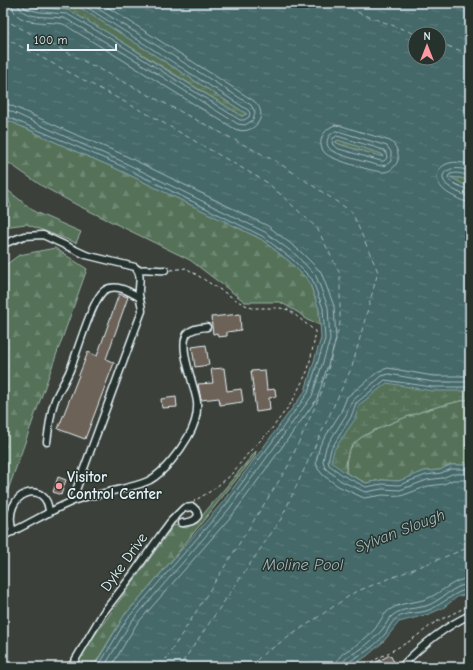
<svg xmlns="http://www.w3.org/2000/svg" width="473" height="670" font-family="'Comic Neue',sans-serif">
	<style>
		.forest { fill: url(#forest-firs); stroke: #9eb2a8 }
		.wetland { fill: url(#wetland-marsh); stroke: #9eb2a8 }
		.water { fill: url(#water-ripples); stroke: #869fa2; fill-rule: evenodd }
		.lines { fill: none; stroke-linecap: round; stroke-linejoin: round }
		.shore { stroke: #a6babf; stroke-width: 1 }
		.ferry { stroke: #a6babf; stroke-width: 1; stroke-dasharray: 5 4; stroke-linecap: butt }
		.building { fill: #6d6258; stroke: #e8f1f8 }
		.minor-casing { stroke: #e8f1f8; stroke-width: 9 }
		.path { stroke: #e8f1f8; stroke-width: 1; stroke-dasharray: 3 3; stroke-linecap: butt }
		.minor { stroke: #26332d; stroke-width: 6 }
		.poi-dot { fill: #ff9aa2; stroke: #26332d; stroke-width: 1.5 }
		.labels { text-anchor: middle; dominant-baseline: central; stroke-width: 3; stroke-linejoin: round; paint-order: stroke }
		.poi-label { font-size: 15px; font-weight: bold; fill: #e8f1f8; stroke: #26332d; text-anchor: start }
		.street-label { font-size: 15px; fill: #e8f1f8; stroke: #26332d }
		.water-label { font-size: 16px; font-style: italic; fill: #a6babf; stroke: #26332d }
	</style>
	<defs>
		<pattern id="forest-firs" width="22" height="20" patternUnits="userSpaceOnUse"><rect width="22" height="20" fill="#557259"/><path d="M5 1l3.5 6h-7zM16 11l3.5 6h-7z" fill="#6d8772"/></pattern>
		<pattern id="wetland-marsh" width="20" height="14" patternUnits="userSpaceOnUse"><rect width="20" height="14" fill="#557259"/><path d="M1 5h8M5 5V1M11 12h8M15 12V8" fill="none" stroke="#6d8772"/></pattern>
		<pattern id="water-ripples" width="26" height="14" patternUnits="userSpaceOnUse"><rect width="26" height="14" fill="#446869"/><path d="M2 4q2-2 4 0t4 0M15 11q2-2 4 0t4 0" fill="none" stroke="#5f7e7f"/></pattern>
	</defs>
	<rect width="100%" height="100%" fill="#3b413a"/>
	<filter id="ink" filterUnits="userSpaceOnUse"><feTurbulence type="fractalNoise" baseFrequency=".025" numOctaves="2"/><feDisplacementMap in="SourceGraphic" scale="8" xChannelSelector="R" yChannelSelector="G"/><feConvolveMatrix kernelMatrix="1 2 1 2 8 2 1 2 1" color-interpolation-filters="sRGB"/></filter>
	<g filter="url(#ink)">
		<path class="forest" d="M3 118 75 151 115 168 261 239 290 262 309 281 319 309 320 325 307 320 299 313 280 302H245L190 260 77 205 42 186 3 159Z
			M5 188 35 212 81 232 76 243 26 224 3 227V208L11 207Z
			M55 248 87 269 3 504V267L19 255Z
			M470 399V465H450L440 470 425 471 399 481 382 480 366 483 346 473C346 465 346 456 350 449 357 437 371 432 382 427 411 414 439 405 470 399Z
			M256 451 255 456 172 560 124 616 93 667H75L79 657 174 525 187 528 201 517Z"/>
		<path class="wetland" d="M18 3H73L247 114 242 116 108 33 68 10 41 8Z
			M338 140 383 154V157L341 145 335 142Z
			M449 177 461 178 470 181V188Z
			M470 365V399C439 405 411 414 382 427 371 432 357 437 350 449 346 456 346 465 346 473L366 483 382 480 370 487 325 466 367 375Z"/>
		<path class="water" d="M3 3H18L41 8 68 10 108 33 158 65 242 116 247 114 73 3H470V181L461 178 450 177 470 188V391H432L387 383 359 405 355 419 334 450 331 462 346 473 366 483 382 480 399 481 425 471 440 470 450 465H470V593L457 597 443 608 429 614 399 622 383 642 367 656 350 667H94L124 616 222 503 305 391 321 338 319 309 309 281 290 262 261 239 115 168 75 151 3 118ZM415 34H439V58H415ZM338 140 382 154 383 157 341 145 335 142Z"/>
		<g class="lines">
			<path class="shore" d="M12 3C13 28 47 20 63 24 66 25 70 28 73 30 128 62 181 97 235 129 253 137 271 115 254 101L101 3
				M18 3C19 20 51 16 63 18 68 19 72 23 76 25 131 56 184 91 238 124L245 125 253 120 255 112 251 105 89 3
				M23 3 24 7 27 9 40 12 67 14 106 36 240 120H244L249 117 250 113 248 110 80 3
				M3 104 10 105 81 137 122 154 268 226 300 251 321 272 334 306 336 340 317 399 234 513 136 625 111 667
				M3 110H8L79 143 119 160 265 232 296 255 316 276 328 307 330 340 312 396 229 509 131 622 104 667
				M3 115 117 164 262 236 292 259 312 279 323 308 325 339 308 393 225 506 127 619 98 667
				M335 125 342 126 390 141C396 145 399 152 398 160 396 166 391 171 385 172 377 173 333 160 326 154 315 144 323 129 335 125Z
				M336 131 341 132 387 146 391 152V161L386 165 381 166C370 163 334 155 329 148 326 144 327 140 329 136Z
				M337 136 384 150 386 153 387 158 384 161H381L339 149 333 145 332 142 333 139Z
				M470 165C439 153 422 182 455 197 460 200 464 202 470 202
				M470 171C445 162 430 179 458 192 462 194 465 196 470 196
				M470 177C464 174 456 171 449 175L448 178 451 182 470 191
				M470 376H433L388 368 379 371 347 397 341 412 320 445 316 462 318 469 323 475 338 486 364 498 383 495 401 496 428 486 444 484 453 480H470
				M470 382H433L389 374 382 376 352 401 346 415 326 447 323 461 325 468 341 481 365 492 382 489 400 490 427 480 442 478 452 474H470
				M470 387H432L385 380 356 403 351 417 331 449 328 461 329 465 344 476 366 487 382 484 399 485 426 475 441 473 451 469H470
				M336 667C337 653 348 651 358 644 363 640 369 635 374 630 380 623 383 613 391 609 402 602 415 603 426 599 442 593 453 579 470 578
				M342 667C343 656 354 654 361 649 369 643 376 637 382 630 386 625 388 619 393 615 402 608 415 609 426 606 442 601 452 585 470 584
				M347 667C348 661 355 658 360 655 370 650 379 641 386 633 389 628 391 622 397 618 406 612 419 614 429 610 444 604 454 591 470 589"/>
			<path class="ferry" d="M342 3 359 13 416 34
				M3 19 279 163 352 212 378 272 352 367 281 519 179 667
				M3 37 153 117 268 183 317 228 340 274V323L323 389 287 468 161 667
				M439 43 470 54
				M250 667 262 655 355 592 470 547"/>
		</g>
		<path class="building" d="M119 294 128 297 106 359 114 363 85 439 58 429 88 352 97 356Z
			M240 314 241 330 227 332V336L218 337 217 333 213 334 211 317Z
			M206 345 209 365 195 367 192 347Z
			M224 368 227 391 241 389 243 402 220 405 219 398 201 400 198 384 213 383 211 369Z
			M265 370 267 390 275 389 276 397 269 398 270 410 256 412 251 371Z
			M176 397 177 407 162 408 161 399Z
			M58 477 66 480 61 495 53 492Z
			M390 655 397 667H367Z
			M470 661V667H457Z"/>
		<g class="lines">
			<g class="minor-casing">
				<path id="minor" d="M3 244 24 236 43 235 86 255 135 267C143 275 138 285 139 295 140 301 142 305 142 311L72 501
					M137 270C147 268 156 271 165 270
					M47 442C49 428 50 413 55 400 59 390 66 380 70 370 77 354 92 298 105 290 116 283 130 292 139 297
					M13 532C0 491 48 477 49 513
					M3 536C26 526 47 512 71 502 79 498 90 496 100 494 115 490 136 487 150 480 164 472 180 451 188 437 194 427 198 414 197 402 195 386 178 348 187 334 192 328 200 328 207 327
					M3 666 4 667
					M71 667 103 613 133 574 162 533 171 521 184 508 193 507 197 511 198 516C194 522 189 522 182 523
					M401 667C421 646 444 627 470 615"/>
			</g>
			<path class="path" d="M171 270 186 268 241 303 252 308H280L289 310 315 331V338L308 370 292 402 270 431 250 451 230 476 211 491 194 501
				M367 667 373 661 410 641 434 623 470 605"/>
			<use href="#minor" class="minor"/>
		</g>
	</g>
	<circle class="poi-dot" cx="59" cy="486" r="4"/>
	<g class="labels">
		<g class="poi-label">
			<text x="67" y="477">Visitor<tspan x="67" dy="17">Control Center</tspan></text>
		</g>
		<g class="street-label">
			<text transform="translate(124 562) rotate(-54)">Dyke Drive</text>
		</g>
		<g class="water-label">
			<text transform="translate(400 531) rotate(-21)">Sylvan Slough</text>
			<text x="303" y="565">Moline Pool</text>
		</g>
	</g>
	<rect width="473" height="670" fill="none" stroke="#26332d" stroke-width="16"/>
	<rect x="8" y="8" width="457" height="654" fill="none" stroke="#e8f1f8" stroke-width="1.5" filter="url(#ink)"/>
	<g transform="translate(427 46)"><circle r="19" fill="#26332d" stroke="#747f7e"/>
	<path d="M0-3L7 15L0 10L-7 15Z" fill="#ff9aa2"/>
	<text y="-6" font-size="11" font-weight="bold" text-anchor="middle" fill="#e8f1f8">N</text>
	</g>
	<path d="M28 44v6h88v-6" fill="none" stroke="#e8f1f8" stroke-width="2"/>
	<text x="34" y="44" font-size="12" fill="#e8f1f8" stroke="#26332d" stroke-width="3" paint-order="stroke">100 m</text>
</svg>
